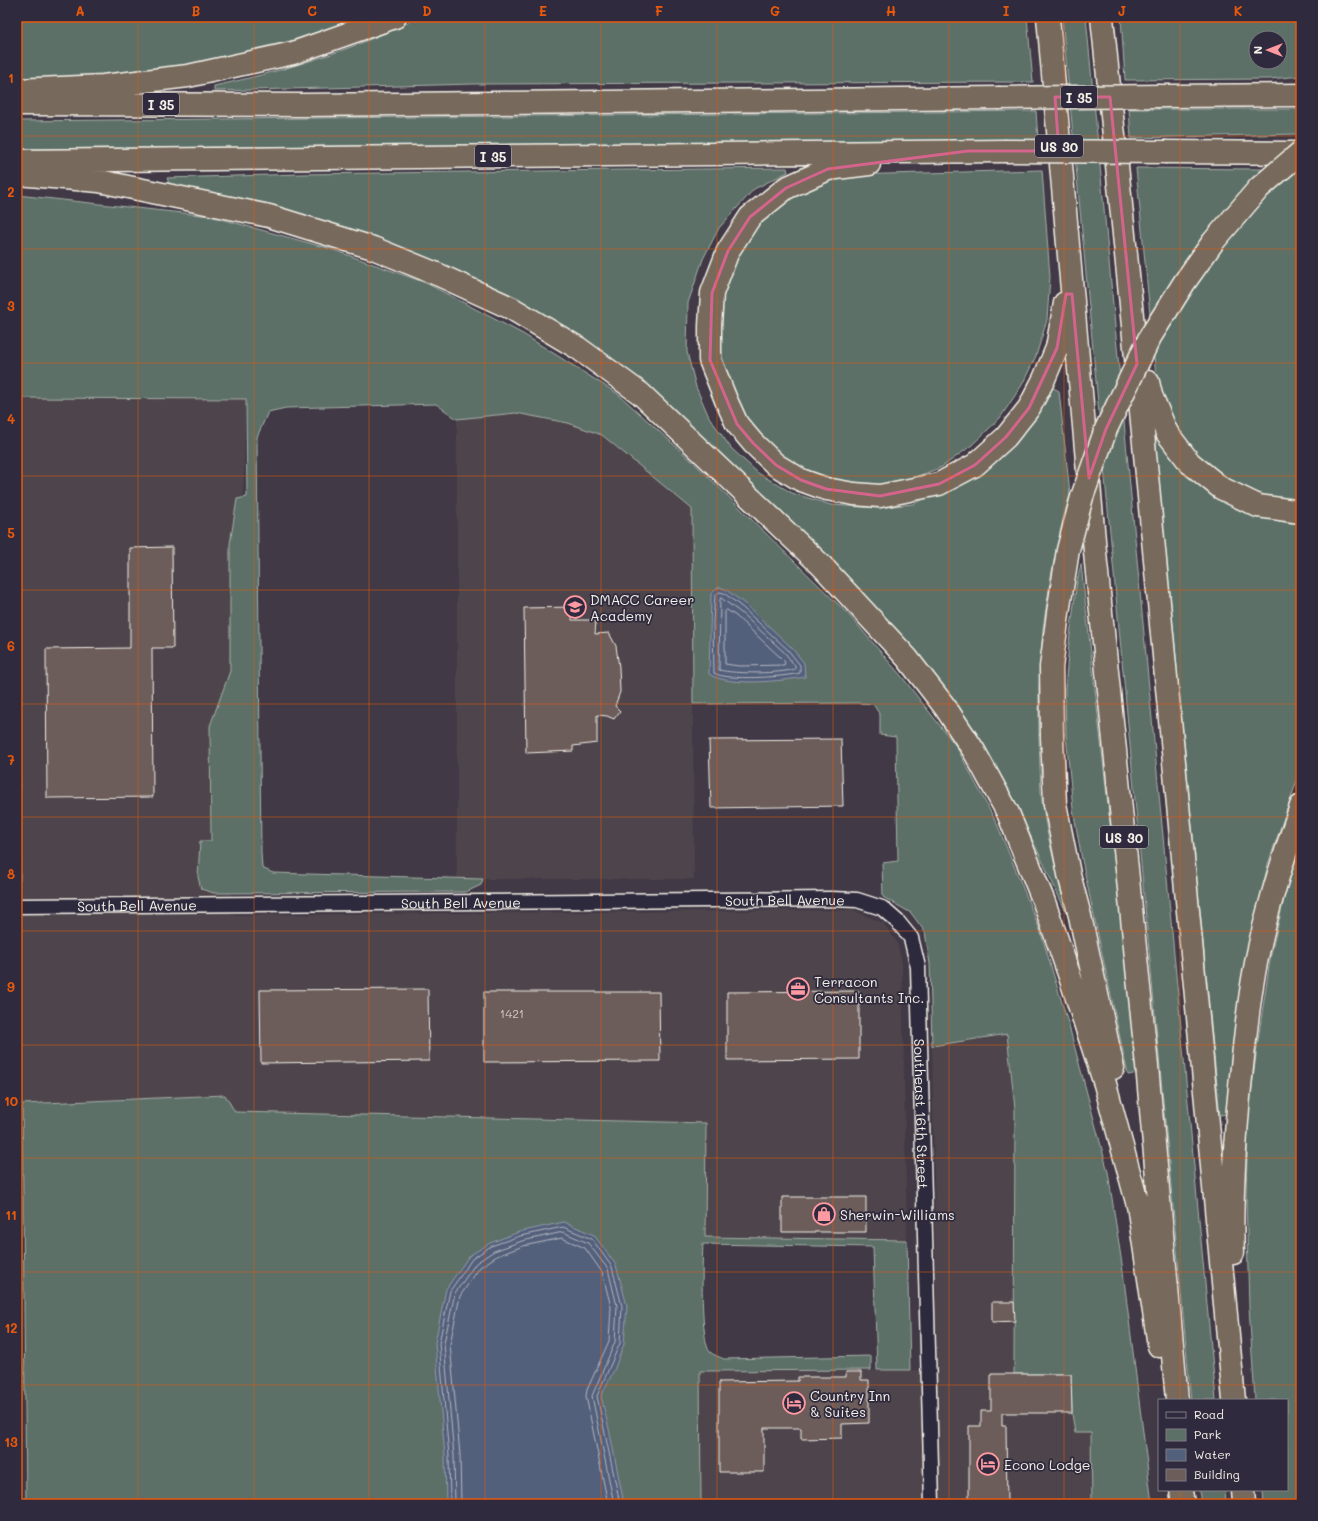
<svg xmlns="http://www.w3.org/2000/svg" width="1318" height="1521" font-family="Mali,sans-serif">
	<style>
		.built { fill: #4e444c }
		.green { fill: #5c7068; stroke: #a8b0a8; fill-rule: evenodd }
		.water { fill: #53607c; stroke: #939aa7 }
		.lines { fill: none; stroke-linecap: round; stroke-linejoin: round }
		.shore { stroke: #b4b7bd; stroke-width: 1 }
		.building { fill: #6c5c5a; stroke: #f4f1e8 }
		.street-casing { stroke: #f4f1e8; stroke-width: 17 }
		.highway-casing { stroke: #f4f1e8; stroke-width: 25 }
		.street { stroke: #2f2a3d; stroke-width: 14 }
		.highway { stroke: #77695c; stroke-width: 22 }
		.highway-bridge-casing { stroke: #f4f1e8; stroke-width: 25; stroke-linecap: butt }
		.highway-bridge { stroke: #77695c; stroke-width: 22 }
		.marked { fill: none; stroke: #d4648c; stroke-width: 3; stroke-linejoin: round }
		.grid { fill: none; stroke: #e8590c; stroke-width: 1; stroke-opacity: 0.55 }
		.labels { text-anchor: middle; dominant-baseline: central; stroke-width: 3.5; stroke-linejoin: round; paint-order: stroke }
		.number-label { font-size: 12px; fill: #d2ccc4 }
		.shield { fill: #2f2a3d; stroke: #b9b5b5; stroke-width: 1 }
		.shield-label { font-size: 13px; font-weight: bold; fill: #f4f1e8 }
		.poi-label { font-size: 14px; fill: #f4f1e8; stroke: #2f2a3d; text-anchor: start }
		.street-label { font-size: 14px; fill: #f4f1e8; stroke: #2f2a3d }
		.neatline { fill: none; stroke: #e8590c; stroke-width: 1.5 }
		.grid-label { font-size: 13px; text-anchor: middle; font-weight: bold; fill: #e8590c }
	</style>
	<rect width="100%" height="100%" fill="#413946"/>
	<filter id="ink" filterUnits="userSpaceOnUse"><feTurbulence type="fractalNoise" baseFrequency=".025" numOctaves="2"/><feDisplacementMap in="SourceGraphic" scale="8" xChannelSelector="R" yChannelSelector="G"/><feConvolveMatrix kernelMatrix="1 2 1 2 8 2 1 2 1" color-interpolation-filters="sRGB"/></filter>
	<g filter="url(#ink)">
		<path class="built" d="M457 354 602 435 692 509 694 879H457Z
			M17 398 246 399 231 915 853 910 883 923 897 942 902 963 907 1240 705 1237 706 1123 235 1112 224 1095 17 1104V628H18Z
			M1007 1034 1015 1109 1014 1374H1071L1072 1413 1091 1433 1092 1504H701L700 1371 937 1370 932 1046Z"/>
		<path class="green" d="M17 17H360L346 23 240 57 148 72 17 79Z
			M419 17H1027L1033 82 473 84 214 91V86C284 71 354 50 419 17Z
			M1062 17H1086L1216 1400H1191Z
			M1121 17H1301V76L1270 79 1125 80ZM1256 38H1280V62H1256Z
			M1129 109H1301V132L1299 134 1131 138Z
			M1036 111 1038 140 17 149V121Z
			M787 168 788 172 754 189 719 228 703 259 688 303 687 352 696 387 709 417 731 448 758 473 792 493 831 505 877 508 913 504 949 488 1050 386 1059 391 1070 494 1063 519 1051 576 1043 628 1039 687V736L1041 795 1047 831 1066 912 1035 845 1008 791 965 718 556 325 170 186 167 178 303 174Z
			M1136 168 1260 169 1301 174V501L1275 499 1242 487 1212 468 1188 444 1169 415 1156 377Z
			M1042 170 1050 277 1047 320 1036 356 1022 385 1000 418 972 445 942 467 905 481 874 488 805 475 750 437 712 366 718 278 770 207 822 180 848 175Z
			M17 195 210 216 331 249 426 283 523 334 618 394 692 461 849 615 902 677 956 746 997 824 1040 930 1069 1026 1108 1172 1122 1264 1152 1504H1092L1091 1433H1075L1072 1413 1071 1374H1014L1015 1109 1007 1034 932 1046 930 964 925 932 911 913 883 897 882 863 898 861 896 737 880 735V715L873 704 858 703 693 704 692 509 602 435 568 423 516 413 457 419 436 404 286 408 268 412 257 437 261 852 262 868 273 873 483 879 481 885 466 892 214 893 201 889 198 877 200 841H211L210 726 230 671V544L237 499 247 497 246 399 17 398Z
			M17 428 20 880 17 886Z
			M1157 436 1209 493 1234 507 1260 517 1289 523H1301V769L1268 864 1257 911 1242 982 1233 1046 1227 1114 1220 1115 1212 1036 1155 437Z
			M1081 564 1138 1073 1128 1075 1082 860 1073 809 1066 735 1065 689 1069 643 1077 581Z
			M1301 842V1504H1264L1263 1490H1287V1400H1255L1249 1307 1246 1197 1248 1118 1258 1040 1271 954 1285 895Z
			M225 1095 235 1112 706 1123 705 1237 907 1240 910 1370H877L873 1247 703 1244C702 1260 700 1342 710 1352 713 1355 720 1357 724 1359L871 1356V1370L700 1371 701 1504H26L22 1104Z
			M1199 1490H1225L1226 1504H1201Z"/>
		<path class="water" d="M719 587 725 589 745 604 791 647 804 663 805 677C782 681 728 687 709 674L711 594Z
			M564 1222 594 1235 616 1265 627 1306 624 1344 614 1370 601 1396 609 1429 624 1504H446L445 1456 435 1343 446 1289 469 1256 490 1243 519 1232Z"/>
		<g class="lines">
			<path class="shore" d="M720 592 724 593 743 608 788 650 800 665V673C785 677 726 681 714 673L713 621 715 596Z
				M721 598 740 612 785 653 795 666V669C779 674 735 674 719 670L720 600Z
				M727 610 736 616 781 658 785 662 784 665 739 666 725 664V612Z
				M450 1504 449 1456 439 1343 450 1291 472 1259 491 1246 520 1236 563 1227 592 1239 612 1267 622 1306 620 1343 597 1396 620 1504
				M455 1504 454 1456 444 1343 455 1293 476 1263 494 1251 522 1241 563 1232 588 1243 608 1269 617 1306 615 1342 592 1396 614 1504
				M461 1504 460 1455 450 1344 460 1296 480 1267 497 1256 523 1246 562 1238 585 1248 602 1272 611 1307 609 1341 587 1390 586 1396 608 1504"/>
		</g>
		<path class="building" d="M172 547 173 648H152L153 797 47 798 46 649 130 648V548Z
			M573 607 572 620H596L595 634 609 633 616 646 619 667 620 692 615 706 620 711 614 719 607 716 597 715V743L573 746V751L526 753 524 608Z
			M841 739 843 806 711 808 709 740Z
			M428 989 429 1061 261 1063 260 990Z
			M859 991V1059L727 1060V992Z
			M484 992H659L660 1061 484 1062Z
			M782 1197H866V1232H782Z
			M992 1302H1014L1015 1321 992 1322Z
			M846 1372H861V1380H869V1423L842 1424V1438L801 1439V1428H764V1472H719V1382L798 1381V1377H846Z
			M991 1374H1071L1072 1413H1002V1426H1006L1007 1503 1017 1502V1504H969V1426H981V1411H991Z"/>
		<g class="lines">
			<g class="street-casing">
				<g id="street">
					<path id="s1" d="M17 906 831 899 857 900 882 908 898 922 911 938 918 967 932 1504"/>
				</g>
			</g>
			<g class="highway-casing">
				<path id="highway" d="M1048 17 1096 563 1147 1066 1177 1400
					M1102 17 1129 284 1234 1400
					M17 90 103 86 188 76 293 53 395 17
					M1160 96 1301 95
					M17 104 304 105 998 98
					M1167 152 1301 153
					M17 161 1004 151
					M869 164 828 169 786 188 750 217 728 251 712 293 710 326V360L726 400 737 424 753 443 776 465 801 480 826 489 854 494 880 496 939 484 975 465 1006 437 1029 408 1044 379 1057 348 1065 303
					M17 174 99 181 269 216 373 248 439 275 511 308 578 348 641 394 822 566 907 658 945 707 974 751 1008 813 1044 902 1069 974 1105 1084 1140 1213
					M1148 382 1151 395 1167 433 1190 463 1221 488 1258 506 1301 512
					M1052 736 1055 804 1069 874 1080 916 1113 1068
					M1137 1198 1159 1346
					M1233 1253C1231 1205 1234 1156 1238 1108 1242 1065 1246 1021 1253 979 1263 920 1282 862 1301 806
					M1181 1490 1183 1504
					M1243 1490 1244 1504"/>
			</g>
			<use href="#street" class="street"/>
			<use href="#highway" class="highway"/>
			<g class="highway-bridge-casing">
				<path id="highway-bridge" d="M998 98 1160 96
					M1004 151 1167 152
					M1052 736 1051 667 1058 613 1068 550 1082 497 1106 429 1150 337 1184 283 1213 242 1259 188 1301 152"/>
			</g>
			<use href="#highway-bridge" class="highway-bridge"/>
		</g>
	</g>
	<path class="marked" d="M1055 97H1110L1137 364 1106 429 1089 478 1072 294H1066L1057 348 1029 408 1006 437 975 465 939 484 880 496 826 489 801 480 776 465 753 443 737 424 710 360 712 293 728 251 750 217 786 188 828 169 968 151H1059Z"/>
	<path class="grid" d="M138 17V1504M254 17V1504M369 17V1504M485 17V1504M601 17V1504M717 17V1504M833 17V1504M949 17V1504M1064 17V1504M1180 17V1400M17 136H1301M17 249H1301M17 363H1301M17 476H1301M17 590H1301M17 704H1301M17 817H1301M17 931H1301M17 1045H1301M17 1158H1301M17 1272H1301M17 1385H1301M1180 1490V1504"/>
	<defs>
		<g id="school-ring" transform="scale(1.15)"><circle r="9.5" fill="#2f2a3d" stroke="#ff9aa2" stroke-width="1.5"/><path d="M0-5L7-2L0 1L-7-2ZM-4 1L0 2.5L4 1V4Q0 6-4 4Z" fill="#ff9aa2"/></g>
		<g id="office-ring" transform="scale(1.15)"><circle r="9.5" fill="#2f2a3d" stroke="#ff9aa2" stroke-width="1.5"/><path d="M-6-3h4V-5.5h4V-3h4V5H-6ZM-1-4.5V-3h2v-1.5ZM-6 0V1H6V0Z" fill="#ff9aa2"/></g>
		<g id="shop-ring" transform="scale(1.15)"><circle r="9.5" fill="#2f2a3d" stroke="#ff9aa2" stroke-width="1.5"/><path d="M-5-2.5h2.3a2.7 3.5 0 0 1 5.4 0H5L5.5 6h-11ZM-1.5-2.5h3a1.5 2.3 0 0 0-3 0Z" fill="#ff9aa2"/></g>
		<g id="hotel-ring" transform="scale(1.15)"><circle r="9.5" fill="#2f2a3d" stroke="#ff9aa2" stroke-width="1.5"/><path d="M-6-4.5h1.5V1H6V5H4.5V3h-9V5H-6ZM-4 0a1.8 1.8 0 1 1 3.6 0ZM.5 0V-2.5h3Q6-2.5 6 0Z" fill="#ff9aa2"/></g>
	</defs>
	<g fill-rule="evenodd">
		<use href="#school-ring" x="575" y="607"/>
		<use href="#office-ring" x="798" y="989"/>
		<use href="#shop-ring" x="824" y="1214"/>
		<use href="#hotel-ring" x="794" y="1403"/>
		<use href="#hotel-ring" x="988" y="1464"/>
	</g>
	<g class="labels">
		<g class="number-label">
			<text x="512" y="1013">1421</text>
		</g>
		<g class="shield">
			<rect x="1061" y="86" width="36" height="22" rx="3"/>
			<rect x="143" y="93" width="36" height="22" rx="3"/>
			<rect x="1035" y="135" width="48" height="22" rx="3"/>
			<rect x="475" y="145" width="36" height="22" rx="3"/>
			<rect x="1100" y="826" width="48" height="22" rx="3"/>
		</g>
		<g class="shield-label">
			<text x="1079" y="97">I 35</text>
			<text x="161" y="104">I 35</text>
			<text x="1059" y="146">US 30</text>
			<text x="493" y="156">I 35</text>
			<text x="1124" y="837">US 30</text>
		</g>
		<g class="poi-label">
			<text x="590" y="599">DMACC Career<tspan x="590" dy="16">Academy</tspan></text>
			<text x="814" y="981">Terracon<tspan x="814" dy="16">Consultants Inc.</tspan></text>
			<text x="840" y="1214">Sherwin-Williams</text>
			<text x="810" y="1395">Country Inn<tspan x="810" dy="16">&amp; Suites</tspan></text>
			<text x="1004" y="1464">Econo Lodge</text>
		</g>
		<g class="street-label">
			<text stroke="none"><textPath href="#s1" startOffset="768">South Bell Avenue</textPath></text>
			<text stroke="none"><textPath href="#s1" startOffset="444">South Bell Avenue</textPath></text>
			<text stroke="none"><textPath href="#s1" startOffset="120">South Bell Avenue</textPath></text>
			<text stroke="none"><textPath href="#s1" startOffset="1085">Southeast 16th Street</textPath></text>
		</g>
	</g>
	<rect width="1318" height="1521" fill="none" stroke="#2f2a3d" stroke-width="44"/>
	<rect x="1158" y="1399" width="130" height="92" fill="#2f2a3d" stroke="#7e7a81"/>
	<rect x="1166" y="1412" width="20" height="6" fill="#2f2a3d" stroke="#7e7a81"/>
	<text x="1194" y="1419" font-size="12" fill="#f4f1e8">Road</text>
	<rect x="1166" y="1429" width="20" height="12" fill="#5c7068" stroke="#7e7a81"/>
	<text x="1194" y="1439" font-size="12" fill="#f4f1e8">Park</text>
	<rect x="1166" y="1449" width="20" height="12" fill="#53607c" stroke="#7e7a81"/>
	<text x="1194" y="1459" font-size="12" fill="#f4f1e8">Water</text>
	<rect x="1166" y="1469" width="20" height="12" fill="#6c5c5a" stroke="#7e7a81"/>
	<text x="1194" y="1479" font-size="12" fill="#f4f1e8">Building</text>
	<g transform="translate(1268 50) rotate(270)"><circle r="19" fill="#2f2a3d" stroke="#7e7a81"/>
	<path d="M0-3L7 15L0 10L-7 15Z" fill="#ff9aa2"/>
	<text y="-6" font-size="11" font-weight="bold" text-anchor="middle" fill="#f4f1e8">N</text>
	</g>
	<rect x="22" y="22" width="1274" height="1477" class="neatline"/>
	<g class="grid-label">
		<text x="80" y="16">A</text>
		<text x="196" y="16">B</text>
		<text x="312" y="16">C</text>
		<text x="427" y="16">D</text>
		<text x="543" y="16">E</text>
		<text x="659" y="16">F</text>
		<text x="775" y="16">G</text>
		<text x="891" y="16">H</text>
		<text x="1006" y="16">I</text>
		<text x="1122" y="16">J</text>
		<text x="1238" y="16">K</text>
		<text x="11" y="83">1</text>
		<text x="11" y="197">2</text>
		<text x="11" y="311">3</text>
		<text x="11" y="424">4</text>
		<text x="11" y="538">5</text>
		<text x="11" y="651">6</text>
		<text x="11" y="765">7</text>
		<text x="11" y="879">8</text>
		<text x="11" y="992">9</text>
		<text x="11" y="1106">10</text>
		<text x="11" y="1220">11</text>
		<text x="11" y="1333">12</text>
		<text x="11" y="1447">13</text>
	</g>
</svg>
